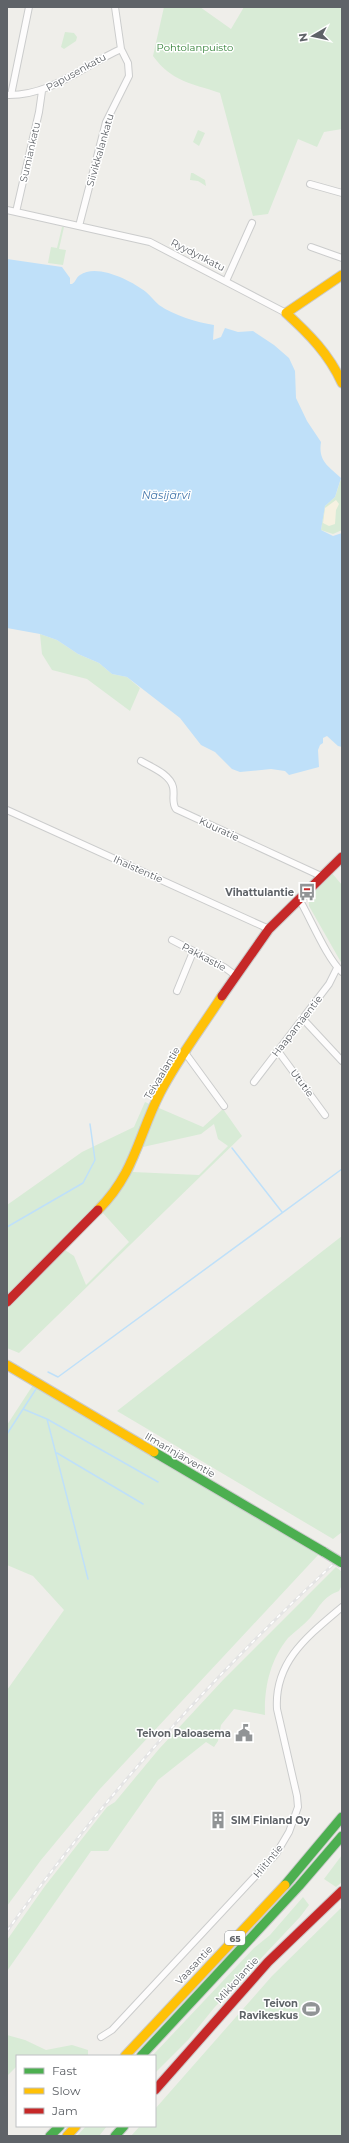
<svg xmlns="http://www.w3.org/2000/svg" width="349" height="2143" font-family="Montserrat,sans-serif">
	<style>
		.green { fill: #d8ebd6; fill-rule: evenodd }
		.sand { fill: #f6f1e1 }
		.water { fill: #bfe0f9 }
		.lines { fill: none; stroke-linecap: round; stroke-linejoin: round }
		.stream { stroke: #bfe0f9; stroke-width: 1.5 }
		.street-casing { stroke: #cbcccc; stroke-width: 8 }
		.fast-casing { stroke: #cacacb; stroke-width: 11 }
		.slow-casing { stroke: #cacacb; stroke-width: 11 }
		.jam-casing { stroke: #cacacb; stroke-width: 11 }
		.street { stroke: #fdfcfc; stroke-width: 6 }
		.fast { stroke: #4caf50; stroke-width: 9 }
		.slow { stroke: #ffc107; stroke-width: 9 }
		.jam { stroke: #c62828; stroke-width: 9 }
		.rail-casing { stroke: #e4e4e4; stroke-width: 3 }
		.rail { stroke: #fff; stroke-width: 1.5; stroke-dasharray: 4.5; stroke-linecap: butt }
		.fast-bridge-casing { stroke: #cacacb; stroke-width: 11; stroke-linecap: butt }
		.fast-bridge { stroke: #4caf50; stroke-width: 9 }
		.labels { text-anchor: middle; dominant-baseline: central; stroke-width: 3; stroke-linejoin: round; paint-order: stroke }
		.shield { fill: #fff; stroke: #8f9295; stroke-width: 1 }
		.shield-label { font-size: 9px; font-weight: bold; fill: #5f6368 }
		.park-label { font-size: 10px; fill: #348238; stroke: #fff }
		.street-label { font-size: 10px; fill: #5f6368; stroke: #fff }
		.poi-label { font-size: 10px; font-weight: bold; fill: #5f6368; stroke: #fff; text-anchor: end }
		.water-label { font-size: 11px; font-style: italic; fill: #4174aa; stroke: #fff }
	</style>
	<rect width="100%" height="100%" fill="#efeeea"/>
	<path class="green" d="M164 7H200L231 29 244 7H342V129L324 132 317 147 298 139 268 214 253 216 220 93C191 83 172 82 153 56Z
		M65 32 74 33 77 37 76 41 64 49 61 47Z
		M198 130 205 133 199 146 193 142Z
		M191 173H193L205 180 206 186 198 181 190 180Z
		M62 227H64L59 249 66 250 63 265 48 263 51 247 57 248Z
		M342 476V530L333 534 321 530 325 506 335 497Z
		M40 634 57 640 78 654 99 663 112 674 127 677 140 688 130 711 87 679 52 670 42 654Z
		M331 872 342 885V964L309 906V896Z
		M145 1102 203 1127 223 1109 242 1136 19 1353 7 1348V1205L82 1152 134 1127ZM214 1124 218 1139 228 1146 199 1175 133 1172 143 1147 201 1134ZM102 1212 129 1242 86 1285 74 1256 65 1250Z
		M342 1236V1532L333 1539 117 1411Z
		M33 1385 319 1554 99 1790 41 1860 7 1906V1690L64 1610 33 1576 7 1565V1425Z
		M336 1567 342 1572V1585L339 1591C323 1597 321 1605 311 1617 304 1625 295 1631 288 1638 270 1660 264 1688 265 1715L234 1709 221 1725 218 1741 214 1747 206 1742 158 1780 108 1851H91L7 1971V1940L45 1886 107 1807 115 1802 159 1749 223 1680Z
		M342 1855V1882L336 1887 324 1879Z
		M303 1897 309 1905 300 1917 214 2008 188 2040 155 2073V2056H152L254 1948 270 1935Z
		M342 1907V2136H131L140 2126H155V2109L272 1976Z
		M7 2035 25 2040 46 2050 72 2045 88 2050V2056H17V2066L7 2076Z
		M86 2126H107L99 2136H77Z"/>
	<path class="sand" d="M336 500 339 504 336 510 335 524 329 526 323 523 325 508Z"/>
	<path class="water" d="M7 259 62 267 70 278V284H72C76 282 76 277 80 275 97 263 132 281 146 292 151 296 154 301 159 305 175 316 196 322 214 325L213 340 221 337 225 328 238 332 253 331 274 345 289 358 295 371 296 398 307 421 321 442C318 461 328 466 341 478L335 497 325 506 321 530 333 536 342 533V747L338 746 327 736 323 738V743L320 745 318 750 319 767 289 775 285 771 271 769 240 772 232 769 215 752 201 745 180 718 127 677 112 674 99 663 78 654 57 640 40 634 7 628Z"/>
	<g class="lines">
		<path class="stream" d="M232 1148 282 1212
			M7 1227 83 1183 95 1160 90 1124
			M48 1372 58 1377 342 1169
			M23 1409 47 1419 158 1482
			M47 1419 88 1579
			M7 1434 36 1389
			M57 1453 143 1504"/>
		<g class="street-casing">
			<path id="street" d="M7 95C51 96 83 66 121 49
				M11 95 29 7
				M310 184 342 193
				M7 210 150 242 286 313
				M16 212 39 112 42 91
				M79 226 106 122 129 76 128 63 121 49 115 7
				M311 247 342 258
				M226 281 252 223
				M141 761C151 767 170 774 173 787 175 795 171 802 176 809L321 876
				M7 810 269 929
				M299 899C310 917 327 959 342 972
				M172 940 224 967 235 975
				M177 991 193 952
				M303 1019 342 1061
				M278 1051 325 1115
				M186 1054 224 1106
				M254 1082 329 984 337 968
				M101 2037 112 2030 276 1854 289 1832 298 1807 297 1796 277 1709C274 1661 309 1635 342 1607"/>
		</g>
		<g class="fast-casing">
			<path id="fast" d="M154 1452 324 1552
				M285 1885 342 1817
				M141 2056 299 1886 342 1836
				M50 2136 60 2126
				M115 2136 124 2126"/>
		</g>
		<g class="slow-casing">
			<path id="slow" d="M342 275 286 313C309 334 329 354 342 383
				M98 1210C135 1173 138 1136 160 1093 177 1060 202 1027 222 996
				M7 1365 154 1452
				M125 2056 285 1885
				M67 2136 76 2126"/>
		</g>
		<g class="jam-casing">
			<path id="jam" d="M222 996 269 929 342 857
				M7 1302 98 1210
				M155 2090 268 1962 342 1891"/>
		</g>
		<use href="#street" class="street"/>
		<use href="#fast" class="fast"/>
		<use href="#slow" class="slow"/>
		<use href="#jam" class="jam"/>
		<g class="rail-casing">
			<path id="rail" d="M7 1931C106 1794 218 1670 342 1556"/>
		</g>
		<use href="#rail" class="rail"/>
		<g class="fast-bridge-casing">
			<path id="fast-bridge" d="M324 1552 342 1563"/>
		</g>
		<use href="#fast-bridge" class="fast-bridge"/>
	</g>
	<defs>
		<g id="bus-bare" transform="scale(1.38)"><path d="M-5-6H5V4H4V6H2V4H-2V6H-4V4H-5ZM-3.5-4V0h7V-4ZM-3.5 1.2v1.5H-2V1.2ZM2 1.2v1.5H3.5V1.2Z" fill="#919496" stroke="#fff" stroke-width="2.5" paint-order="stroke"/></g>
		<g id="civic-bare" transform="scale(1.38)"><path d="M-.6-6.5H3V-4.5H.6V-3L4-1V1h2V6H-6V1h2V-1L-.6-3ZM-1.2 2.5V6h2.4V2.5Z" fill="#919496" stroke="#fff" stroke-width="2.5" paint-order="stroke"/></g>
		<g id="building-bare" transform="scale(1.38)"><path d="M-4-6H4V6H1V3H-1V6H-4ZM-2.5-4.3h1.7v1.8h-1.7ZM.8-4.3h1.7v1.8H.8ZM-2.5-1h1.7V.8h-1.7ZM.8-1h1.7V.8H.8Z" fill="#919496" stroke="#fff" stroke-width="2.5" paint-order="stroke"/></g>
		<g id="stadium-bare" transform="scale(1.38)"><path d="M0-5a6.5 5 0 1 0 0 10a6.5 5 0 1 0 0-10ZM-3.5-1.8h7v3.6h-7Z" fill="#919496" stroke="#fff" stroke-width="2.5" paint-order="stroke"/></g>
	</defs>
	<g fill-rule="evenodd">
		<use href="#bus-bare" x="307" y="892"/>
		<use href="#civic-bare" x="244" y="1733"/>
		<use href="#building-bare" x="218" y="1820"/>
		<use href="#stadium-bare" x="311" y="2009"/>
	</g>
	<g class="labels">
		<rect class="shield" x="225" y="1931" width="20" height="14" rx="3"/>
		<g class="shield-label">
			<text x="235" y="1938">65</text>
		</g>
		<g class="park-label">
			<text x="195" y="47">Pohtolanpuisto</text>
		</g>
		<g class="street-label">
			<text transform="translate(76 72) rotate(-29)">Papusenkatu</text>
			<text transform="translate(100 150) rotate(-74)">Siivikkalankatu</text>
			<text transform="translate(30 152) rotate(-77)">Sumiankatu</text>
			<text transform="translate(198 255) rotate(27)">Ryydynkatu</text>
			<text transform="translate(219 829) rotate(25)">Kuuratie</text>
			<text transform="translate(138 869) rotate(24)">Ihaistentie</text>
			<text transform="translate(204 957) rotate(28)">Pakkastie</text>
			<text transform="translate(297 1026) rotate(-52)">Haapamäentie</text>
			<text transform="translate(162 1073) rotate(-59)">Teivaalantie</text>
			<text transform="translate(302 1083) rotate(53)">Ututie</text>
			<text transform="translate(180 1455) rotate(30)">Ilmarinjärventie</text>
			<text transform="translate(268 1861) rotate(-50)">Hiitintie</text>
			<text transform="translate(194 1965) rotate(-47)">Vaasantie</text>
			<text transform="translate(237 1980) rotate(-48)">Mikkolantie</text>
		</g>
		<g class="poi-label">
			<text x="294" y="892">Vihattulantie</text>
			<text x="231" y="1733">Teivon Paloasema</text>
			<text x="231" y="1820" text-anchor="start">SIM Finland Oy</text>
			<text x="298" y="2003">Teivon<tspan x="298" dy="12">Ravikeskus</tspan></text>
		</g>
		<g class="water-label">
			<text x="166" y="495">Näsijärvi</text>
		</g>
	</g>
	<rect width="349" height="2143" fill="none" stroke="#5f6368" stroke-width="16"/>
	<rect x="16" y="2055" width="140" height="72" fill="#ffffff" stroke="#bfc1c3"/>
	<rect x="24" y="2068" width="20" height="6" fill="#4caf50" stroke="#bfc1c3"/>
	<text x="52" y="2075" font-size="12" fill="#5f6368">Fast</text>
	<rect x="24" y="2088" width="20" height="6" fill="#ffc107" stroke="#bfc1c3"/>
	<text x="52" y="2095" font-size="12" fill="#5f6368">Slow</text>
	<rect x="24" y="2108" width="20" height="6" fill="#c62828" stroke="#bfc1c3"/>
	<text x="52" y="2115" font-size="12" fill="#5f6368">Jam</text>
	<g transform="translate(313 36) rotate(261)" stroke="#ffffff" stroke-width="3" paint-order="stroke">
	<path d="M0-3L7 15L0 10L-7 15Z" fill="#5f6368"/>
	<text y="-6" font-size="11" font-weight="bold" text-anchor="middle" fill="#5f6368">N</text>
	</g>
</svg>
